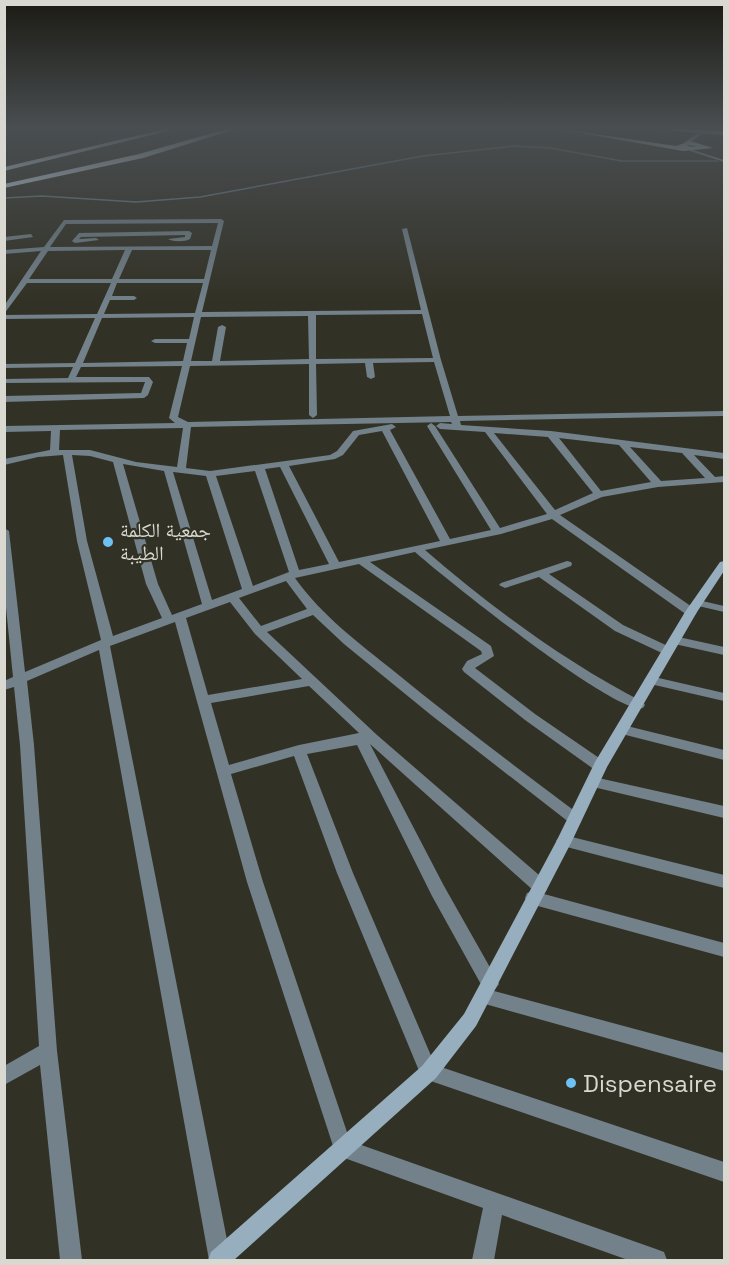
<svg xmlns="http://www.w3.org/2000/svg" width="729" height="1265" font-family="'Space Grotesk','Noto Naskh Arabic',sans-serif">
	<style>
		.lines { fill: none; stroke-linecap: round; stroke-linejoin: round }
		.stream { stroke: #6a818d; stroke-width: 1.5 }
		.street { fill: #72818a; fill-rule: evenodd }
		.secondary { fill: #96aebe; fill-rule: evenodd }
		.highway { fill: #d9effd; fill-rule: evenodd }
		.poi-dot { fill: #6dc2f3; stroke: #323125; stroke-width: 2 }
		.labels { text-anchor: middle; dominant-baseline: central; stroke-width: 4.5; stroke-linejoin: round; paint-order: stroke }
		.poi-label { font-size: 20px; fill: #d9d8d1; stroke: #323125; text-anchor: start }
		.near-poi-label { font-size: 24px; fill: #d9d8d1; stroke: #323125; text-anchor: start }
	</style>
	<rect width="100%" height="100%" fill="#323125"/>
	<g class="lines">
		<path class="stream" d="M4 198 42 196 136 202 200 197 423 156 514 146 550 148 622 161H717"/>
		<path class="street" d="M221 219 224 221 202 312 421 310 402 229 407 228 441 360 458 416 724 411V416L460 421 461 425 551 431 724 453V459L694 455 715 477 724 476V482L658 487 602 497 560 515 695 609 697 612 695 615H687L552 519 501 534 425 550C491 607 565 662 643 702L645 705 643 708C616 716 442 576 415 552L370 562 491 646 494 656 475 668 535 714 605 762 607 766 605 770 600 771 595 770 525 720 464 672 462 669 467 661 482 654 481 651 359 564 295 578C322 616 359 643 395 672 455 721 517 768 580 815L582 819 580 823 575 825 570 823 431 715 344 644 313 615 267 632 377 735 546 881 548 886 546 891 540 893 534 891 370 744 444 886 496 978 499 984 494 991 724 1053V1071L478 1002 475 996 478 990 483 988 432 896 357 745 307 754 353 873 435 1065 724 1162V1182L422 1078 337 873 294 756 231 774 263 882 350 1141 656 1249 664 1252 667 1260H628L502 1215 494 1260H472L483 1208 336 1155 247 882 175 622 110 646 231 1260H209L99 650 27 681 34 745 57 1051 82 1260H60L40 1065 4 1085V1066L39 1046 20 745 14 687 4 690V681L13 677 4 588V528L9 531 25 672 101 640 77 541 63 455 38 457 4 465V459L50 450 51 431 4 432V426L175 423 169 418 182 366 81 367 76 377H149L153 382 148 395 144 398 4 402V396L141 393 145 382 4 383V379L68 378 73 367 4 368V364L75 363 95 318 4 319V315L97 314 111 283H27L4 314V306L41 251 4 254V250L44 247 64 220ZM218 223 212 246 50 247 66 224ZM125 250 112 279H29L48 251ZM132 250H211L204 279H119ZM117 283H203L195 313 104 314 110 300H134L137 298 134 296H112ZM422 314 433 358 316 359V315ZM308 316 309 359 220 361 226 327 222 325 218 327 212 361H191L201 317ZM194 317 189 339H155L151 341 155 343H187L183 361 83 363 102 318ZM434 362 450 416 188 422 178 417 190 366 309 364V415L313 418 317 415 316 364 365 363 367 377 371 379 375 377 373 363ZM451 422 452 424 440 423 436 426 440 429 485 432 547 514 500 528 435 426 431 423 427 426 491 530 450 539 390 430 396 427 392 424 353 431 337 451 330 455 210 471 186 468 191 427ZM183 428 177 467 136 462 90 450H59L60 430ZM382 431 440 541 339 562 289 466 335 459 343 455 359 435ZM494 433 548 437 593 493 555 510ZM559 438 619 445 651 482 601 491ZM630 447 682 453 705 478 661 481ZM72 455 90 456 113 462 146 584 162 618 113 636 87 541ZM123 464 164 471 202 604 172 615 158 584ZM280 467 329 564 299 570 265 469ZM255 471 289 572 253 586 216 476ZM173 472 206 476 242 589 212 600ZM286 581 307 609 261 626 239 598ZM230 602 255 634 302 679 208 695 186 618ZM309 686 359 733 299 745 229 765 211 703Z
			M189 231 192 233 190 239C185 242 173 242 168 239L185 237V235L81 237 79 239 96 238 99 240 75 243 72 241 79 233Z
			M31 234 33 237 4 241V237Z
			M567 561 571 562 572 564 571 566 549 574 623 625 672 648 674 651 672 654H664L615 631 539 577 505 588 499 585 501 583Z
			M698 600 724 606V612L694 605 692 603Z
			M674 636 724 647V655L670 643 668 640Z
			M650 676 724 693V701L646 683 644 680Z
			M623 725 724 750V760L618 733 616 730 618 727Z
			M594 777 724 806V818L589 786 587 782 589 778Z
			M564 835 724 875V888L559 845 556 841 559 837Z
			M533 891 724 943V957L527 903 525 898 527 893Z"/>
		<path class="secondary" d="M698 133 702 134 687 144 683 143Z
			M690 149 724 160V162L690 151Z
			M724 561V571L697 612 607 767 572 841 476 1026 436 1078 234 1260H208L211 1252 422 1066 464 1014 557 840 595 762 685 612 720 562Z"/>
		<path class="highway" d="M170 128H180L4 171V167Z
			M230 128H239L143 158 4 188V184L139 154Z
			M553 128 676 146 690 141 713 148 683 151ZM690 145 698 147 687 146Z
			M660 128 724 131V135L663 130Z"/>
	</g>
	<linearGradient id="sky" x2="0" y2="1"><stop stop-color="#1c1b14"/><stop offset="0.42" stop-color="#494e51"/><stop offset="1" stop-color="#494e51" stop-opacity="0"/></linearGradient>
	<rect width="729" height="305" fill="url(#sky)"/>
	<g class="poi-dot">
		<circle cx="108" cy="542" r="6"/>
		<circle cx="571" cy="1083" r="6"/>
	</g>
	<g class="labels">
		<g class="poi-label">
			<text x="120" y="530">جمعية الكلمة<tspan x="120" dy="23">الطيبة</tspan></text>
		</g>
		<g class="near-poi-label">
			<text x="583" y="1083">Dispensaire</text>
		</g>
	</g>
	<rect width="729" height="1265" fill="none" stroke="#d9d8d1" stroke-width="12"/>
</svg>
